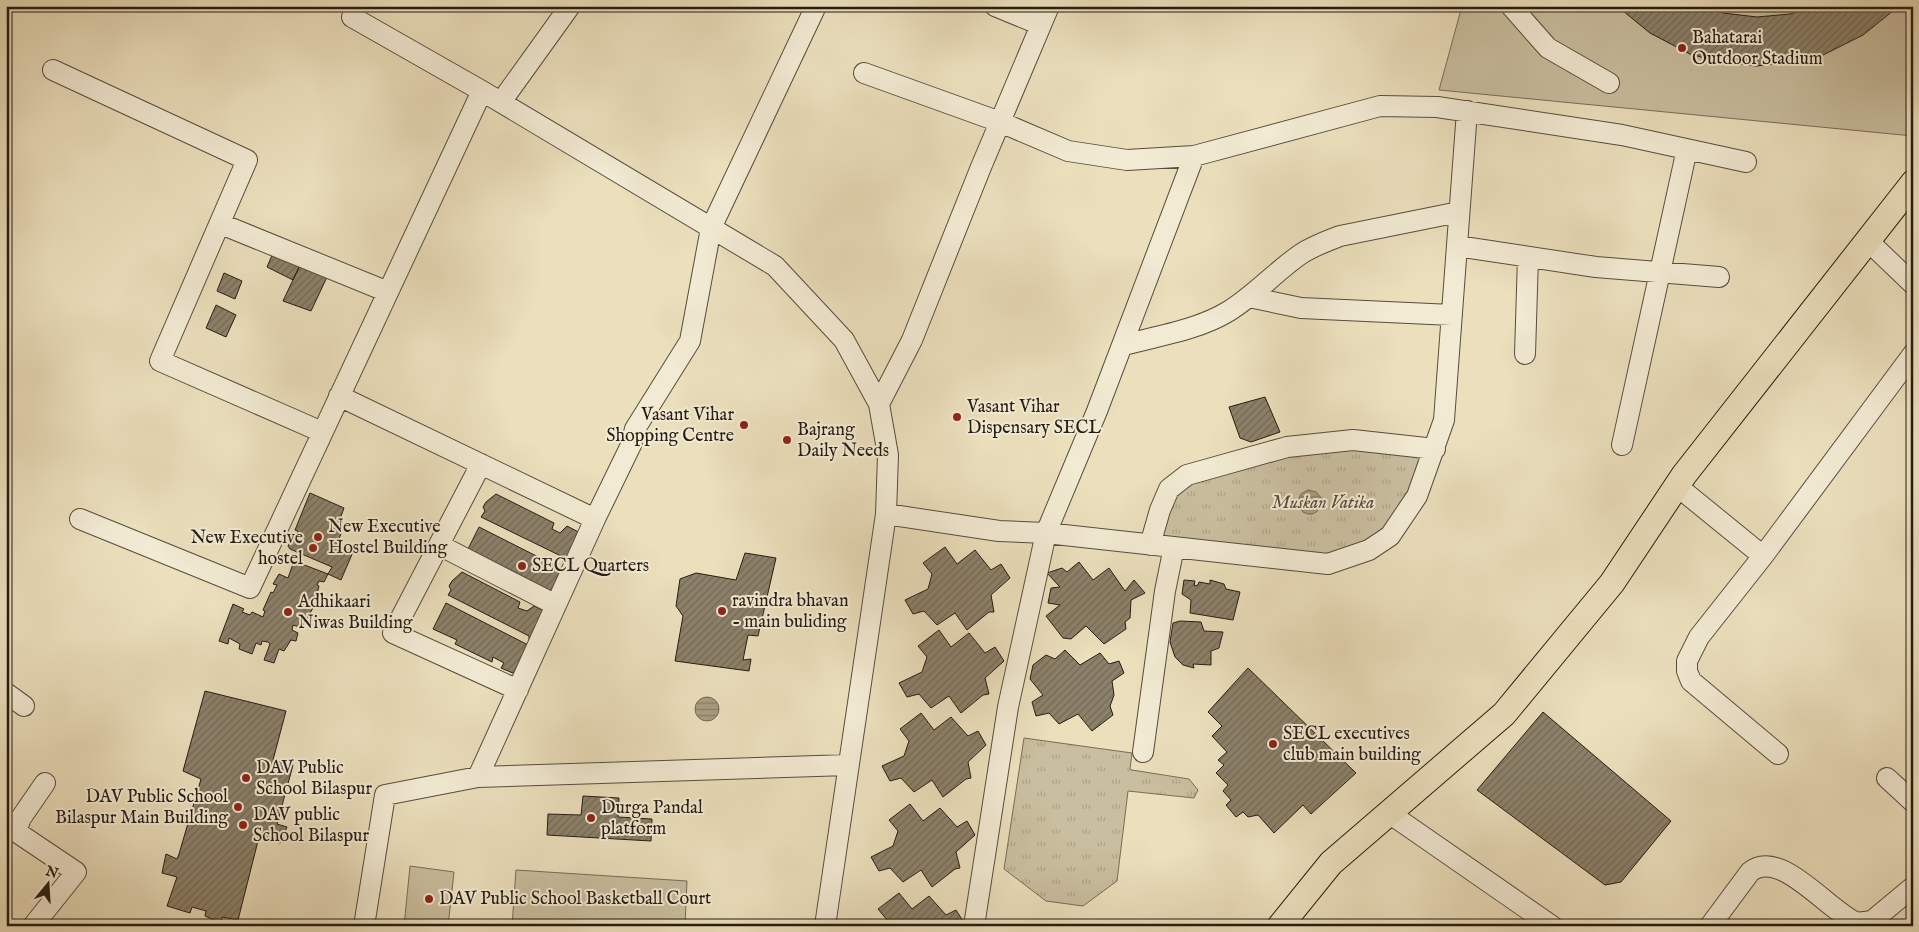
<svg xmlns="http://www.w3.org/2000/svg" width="1919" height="932" font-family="'IM FELL English',serif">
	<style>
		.park { fill: url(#park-tufts); stroke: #776d58 }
		.pitch { fill: #c9be9f; stroke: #776d58 }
		.water { fill: url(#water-rules); stroke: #746955 }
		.building { fill: url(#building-hatch); stroke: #251c12 }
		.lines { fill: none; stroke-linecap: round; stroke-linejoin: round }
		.minor-casing { stroke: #564d3c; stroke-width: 22 }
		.major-casing { stroke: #251c12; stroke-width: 27 }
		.minor { stroke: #f2ead3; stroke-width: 20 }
		.major { stroke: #ebdfbc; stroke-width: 25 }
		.poi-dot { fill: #8f2418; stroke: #f2ead3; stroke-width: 2 }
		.labels { text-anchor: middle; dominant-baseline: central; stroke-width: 4; stroke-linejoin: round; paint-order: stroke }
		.poi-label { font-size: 18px; fill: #251c12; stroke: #f2ead3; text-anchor: start }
		.park-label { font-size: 18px; font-style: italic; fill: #564d3c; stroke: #f2ead3 }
	</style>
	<defs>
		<pattern id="park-tufts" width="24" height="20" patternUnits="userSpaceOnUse" patternTransform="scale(1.25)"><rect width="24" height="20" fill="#c9be9f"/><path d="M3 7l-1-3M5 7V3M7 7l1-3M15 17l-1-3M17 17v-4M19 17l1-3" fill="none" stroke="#aca388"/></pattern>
		<pattern id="water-rules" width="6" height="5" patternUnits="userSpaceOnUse" patternTransform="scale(1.25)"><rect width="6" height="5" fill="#a89d82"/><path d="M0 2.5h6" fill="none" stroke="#897f69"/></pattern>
		<pattern id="building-hatch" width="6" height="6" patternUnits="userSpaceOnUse" patternTransform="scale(1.25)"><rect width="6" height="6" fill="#8c816a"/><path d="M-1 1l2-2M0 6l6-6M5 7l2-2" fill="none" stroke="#726956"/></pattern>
	</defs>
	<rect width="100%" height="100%" fill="#ebdfbc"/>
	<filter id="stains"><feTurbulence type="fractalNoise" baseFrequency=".004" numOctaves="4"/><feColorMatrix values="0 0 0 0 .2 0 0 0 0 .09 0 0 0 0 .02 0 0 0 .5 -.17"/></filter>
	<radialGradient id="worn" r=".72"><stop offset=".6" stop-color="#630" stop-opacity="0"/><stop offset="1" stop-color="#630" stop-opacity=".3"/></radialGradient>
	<path class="park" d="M1287 447 1432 450 1390 536 1347 558 1150 545 1169 489Z
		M1024 738 1132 753 1130 769 1132 770 1189 779 1198 790 1194 798 1128 791 1117 881 1083 906 1046 901 1004 869Z"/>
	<path class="pitch" d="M1462 6H1913V136L1439 90Z
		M410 866 454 872 448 926H404Z
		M516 870 687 881 685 926H512Z"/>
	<path class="water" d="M1308 490 1316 492 1325 502C1318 510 1315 518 1303 512L1297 503 1301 494Z
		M695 709a12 12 0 1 1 24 0a12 12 0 1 1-24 0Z"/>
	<path class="building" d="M1617 6H1702L1723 13 1757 17 1790 14 1813 6H1899L1863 35 1823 55 1801 61 1756 66 1712 60 1690 54 1650 33Z
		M273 253 300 265 293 280 267 267Z
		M300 265 327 277 311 311 283 301Z
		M224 273 242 281 235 299 217 291Z
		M216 305 236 315 226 337 206 328Z
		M1265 397 1280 432 1251 442 1240 438 1229 407Z
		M310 493 344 508 337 527 342 531 337 544 353 552 341 580 328 574 332 567 290 549 288 546 293 536 295 538 298 531 295 530Z
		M496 494 554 523 552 529 560 533 567 526 586 536 573 564 563 562V557L481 517 485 511 483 507 486 502Z
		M479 527 570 573 557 603 466 553Z
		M945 547 957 564 975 550 991 570 1001 564 1010 578 991 595 994 612H989L967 630 955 613 937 625 924 611 913 614 905 600 928 589 932 574 923 563Z
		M745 553 776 558 758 636 748 635 743 660 751 659 749 671 675 661 683 616 676 606 680 579 696 573 736 580Z
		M294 561 328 574 324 582 319 581 317 585 319 586 317 594 311 601 304 598 302 604 313 608 303 625 301 624 299 627 293 625 292 630 298 633 296 641 291 640 284 651 279 649 274 663 264 660 270 644 268 642 262 641 261 645 256 643 252 654 239 649 240 644 229 638 228 644 219 641 233 604 244 609 242 612 250 615 252 612 263 617 265 611 263 610 271 592 273 593 277 585 273 584 279 574 288 578Z
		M1079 562 1093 580 1109 568 1125 591 1134 580 1145 593 1131 600 1130 618 1125 622 1126 629 1104 644 1086 626 1071 639 1063 638 1046 616 1060 605 1048 603 1051 588 1060 587 1047 573 1062 568 1067 572Z
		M462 572 520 602 518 608 527 611 534 606 552 615 539 643 529 641V636L448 595 451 590 449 586 452 581Z
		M1184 580 1195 581 1194 586 1198 585 1199 582 1210 584V580L1224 584 1226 589 1240 592 1233 620 1190 613 1191 600 1182 594Z
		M446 603 536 649 520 676 501 668 504 663 493 657 492 662 455 644 457 640 433 629Z
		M1180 621 1201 622 1204 631 1223 632 1219 648 1211 651V665L1193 664 1194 668 1183 665 1175 657 1170 642 1173 623Z
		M939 630 951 647 969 633 985 653 995 647 1004 661 985 678 989 694 983 695 961 713 949 696 931 708 919 694 907 697 899 683 922 672 927 657 918 646Z
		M1065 650 1080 665 1100 653 1109 664 1119 661 1124 673 1112 681 1114 695 1110 706 1113 715 1092 731 1078 714 1059 724 1049 713 1036 716 1032 702 1043 695 1030 679 1033 665 1046 655 1055 659Z
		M1248 668 1356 773 1311 814 1303 805 1274 833 1258 815 1248 817 1243 812 1236 817 1226 805 1231 800 1223 791 1228 785 1216 773 1224 765 1218 760 1227 752 1212 736 1222 726 1208 712Z
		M205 691 286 711 273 760 293 765 277 824 287 827 280 843 259 837 238 920 222 917 221 923 205 916 206 911 192 907 190 913 167 906 177 877 162 873 166 854 177 859 179 854 201 779 183 771Z
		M1543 712 1671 821 1621 882 1605 885 1477 790Z
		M921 713 934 730 951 717 968 736 978 731 986 745 968 762 971 778 966 779 943 797 932 780 914 792 901 778 890 781 882 766 904 756 909 741 900 729Z
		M583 796 619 798 618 817 652 819 651 841 547 835 548 814 581 815Z
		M910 804 923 821 940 808 957 827 967 821 975 835 956 852 960 868 955 869 932 887 921 870 903 882 890 868 879 871 871 857 893 846 898 831 889 820Z
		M899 893 912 909 929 896 946 915 956 910 965 924 885 926 887 920 878 909Z"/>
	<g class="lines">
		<g class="minor-casing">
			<path id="minor" d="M995 6 1041 25
				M1511 6 1548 48 1609 83
				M352 17 482 91 775 266 844 340 879 404 888 455 886 514 825 926
				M53 70 247 160 160 361 322 432
				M864 73 1000 122 1068 151 1127 160 1194 156 1380 106 1437 107 1622 135 1746 162
				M501 102 570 6
				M221 224 388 292
				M1867 240 1913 284
				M1457 246 1596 267 1719 277
				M1249 297 1301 308 1452 315
				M1123 345C1158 336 1198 330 1229 311 1255 295 1276 271 1301 254 1313 246 1327 241 1340 236L1459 212
				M1525 354 1528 257
				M339 396 595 519 478 777
				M879 404 912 340 981 167 1049 6
				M1622 445 1687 149
				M481 464 393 633 518 690
				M1677 486 1763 556
				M886 514 999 531 1046 533 1328 564 1369 550 1390 536 1417 496 1444 420 1467 111
				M80 519 250 588 482 91
				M595 519 631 445 635 429 690 341 711 228 816 6
				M439 545 556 605
				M1150 545 1160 510 1169 489 1187 475 1287 447 1353 440 1435 449
				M6 693 24 706
				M1143 752 1165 591 1174 547
				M1778 754 1691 681 1687 671V661L1699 637 1763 556 1913 354
				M1887 778 1913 802
				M1389 813 1552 926
				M20 821 15 831 76 872 33 926
				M12 831 45 783
				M364 926 385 795 478 777 848 765
				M974 926 1008 707 1046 533 1097 411 1194 156
				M1710 926 1750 872C1780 847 1828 911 1857 923L1872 921 1913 887"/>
		</g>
		<g class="major-casing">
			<path id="major" d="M1280 926 1331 863 1504 714 1612 583 1684 475 1913 183"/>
		</g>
		<use href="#minor" class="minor"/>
		<use href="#major" class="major"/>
	</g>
	<g class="poi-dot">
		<circle cx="1682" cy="48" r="5"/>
		<circle cx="957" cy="417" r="5"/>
		<circle cx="744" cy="425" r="5"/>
		<circle cx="787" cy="440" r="5"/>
		<circle cx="318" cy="537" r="5"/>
		<circle cx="313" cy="548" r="5"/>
		<circle cx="522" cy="566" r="5"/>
		<circle cx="722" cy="611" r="5"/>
		<circle cx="288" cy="612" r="5"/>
		<circle cx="1273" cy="744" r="5"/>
		<circle cx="246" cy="778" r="5"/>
		<circle cx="238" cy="807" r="5"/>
		<circle cx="591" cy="818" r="5"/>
		<circle cx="243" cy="825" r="5"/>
		<circle cx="429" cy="899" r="5"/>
	</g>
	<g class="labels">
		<g class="poi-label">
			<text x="1692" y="38">Bahatarai<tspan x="1692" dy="21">Outdoor Stadium</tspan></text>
			<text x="967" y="407">Vasant Vihar<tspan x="967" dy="21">Dispensary SECL</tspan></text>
			<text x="734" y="415" text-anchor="end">Vasant Vihar<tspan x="734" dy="21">Shopping Centre</tspan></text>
			<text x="797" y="430">Bajrang<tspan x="797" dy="21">Daily Needs</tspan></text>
			<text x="328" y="527">New Executive<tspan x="328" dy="21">Hostel Building</tspan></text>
			<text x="303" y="538" text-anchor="end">New Executive<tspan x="303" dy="21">hostel</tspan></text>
			<text x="532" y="566">SECL Quarters</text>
			<text x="732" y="601">ravindra bhavan<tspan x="732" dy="21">- main buliding</tspan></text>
			<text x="298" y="602">Adhikaari<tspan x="298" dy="21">Niwas Building</tspan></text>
			<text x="1283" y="734">SECL executives<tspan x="1283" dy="21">club main building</tspan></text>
			<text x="256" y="768">DAV Public<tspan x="256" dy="21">School Bilaspur</tspan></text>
			<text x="228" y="797" text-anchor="end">DAV Public School<tspan x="228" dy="21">Bilaspur Main Building</tspan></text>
			<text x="601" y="808">Durga Pandal<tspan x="601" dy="21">platform</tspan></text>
			<text x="253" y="815">DAV public<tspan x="253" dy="21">School Bilaspur</tspan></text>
			<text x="439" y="899">DAV Public School Basketball Court</text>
		</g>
		<g class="park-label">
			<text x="1323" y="503">Muskan Vatika</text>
		</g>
	</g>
	<rect width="1919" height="932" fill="none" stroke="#ebdfbc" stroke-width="25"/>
	<rect x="8" y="8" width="1904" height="917" fill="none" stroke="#251c12" stroke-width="2.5"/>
	<rect x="12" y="12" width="1894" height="907" fill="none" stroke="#251c12"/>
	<g transform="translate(48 884) rotate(18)" stroke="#f2ead3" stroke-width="4" paint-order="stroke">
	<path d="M0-4L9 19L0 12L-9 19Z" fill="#251c12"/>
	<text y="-8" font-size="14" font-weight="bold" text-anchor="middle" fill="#251c12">N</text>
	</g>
	<rect width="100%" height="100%" filter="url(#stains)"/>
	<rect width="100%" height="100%" fill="url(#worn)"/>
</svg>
